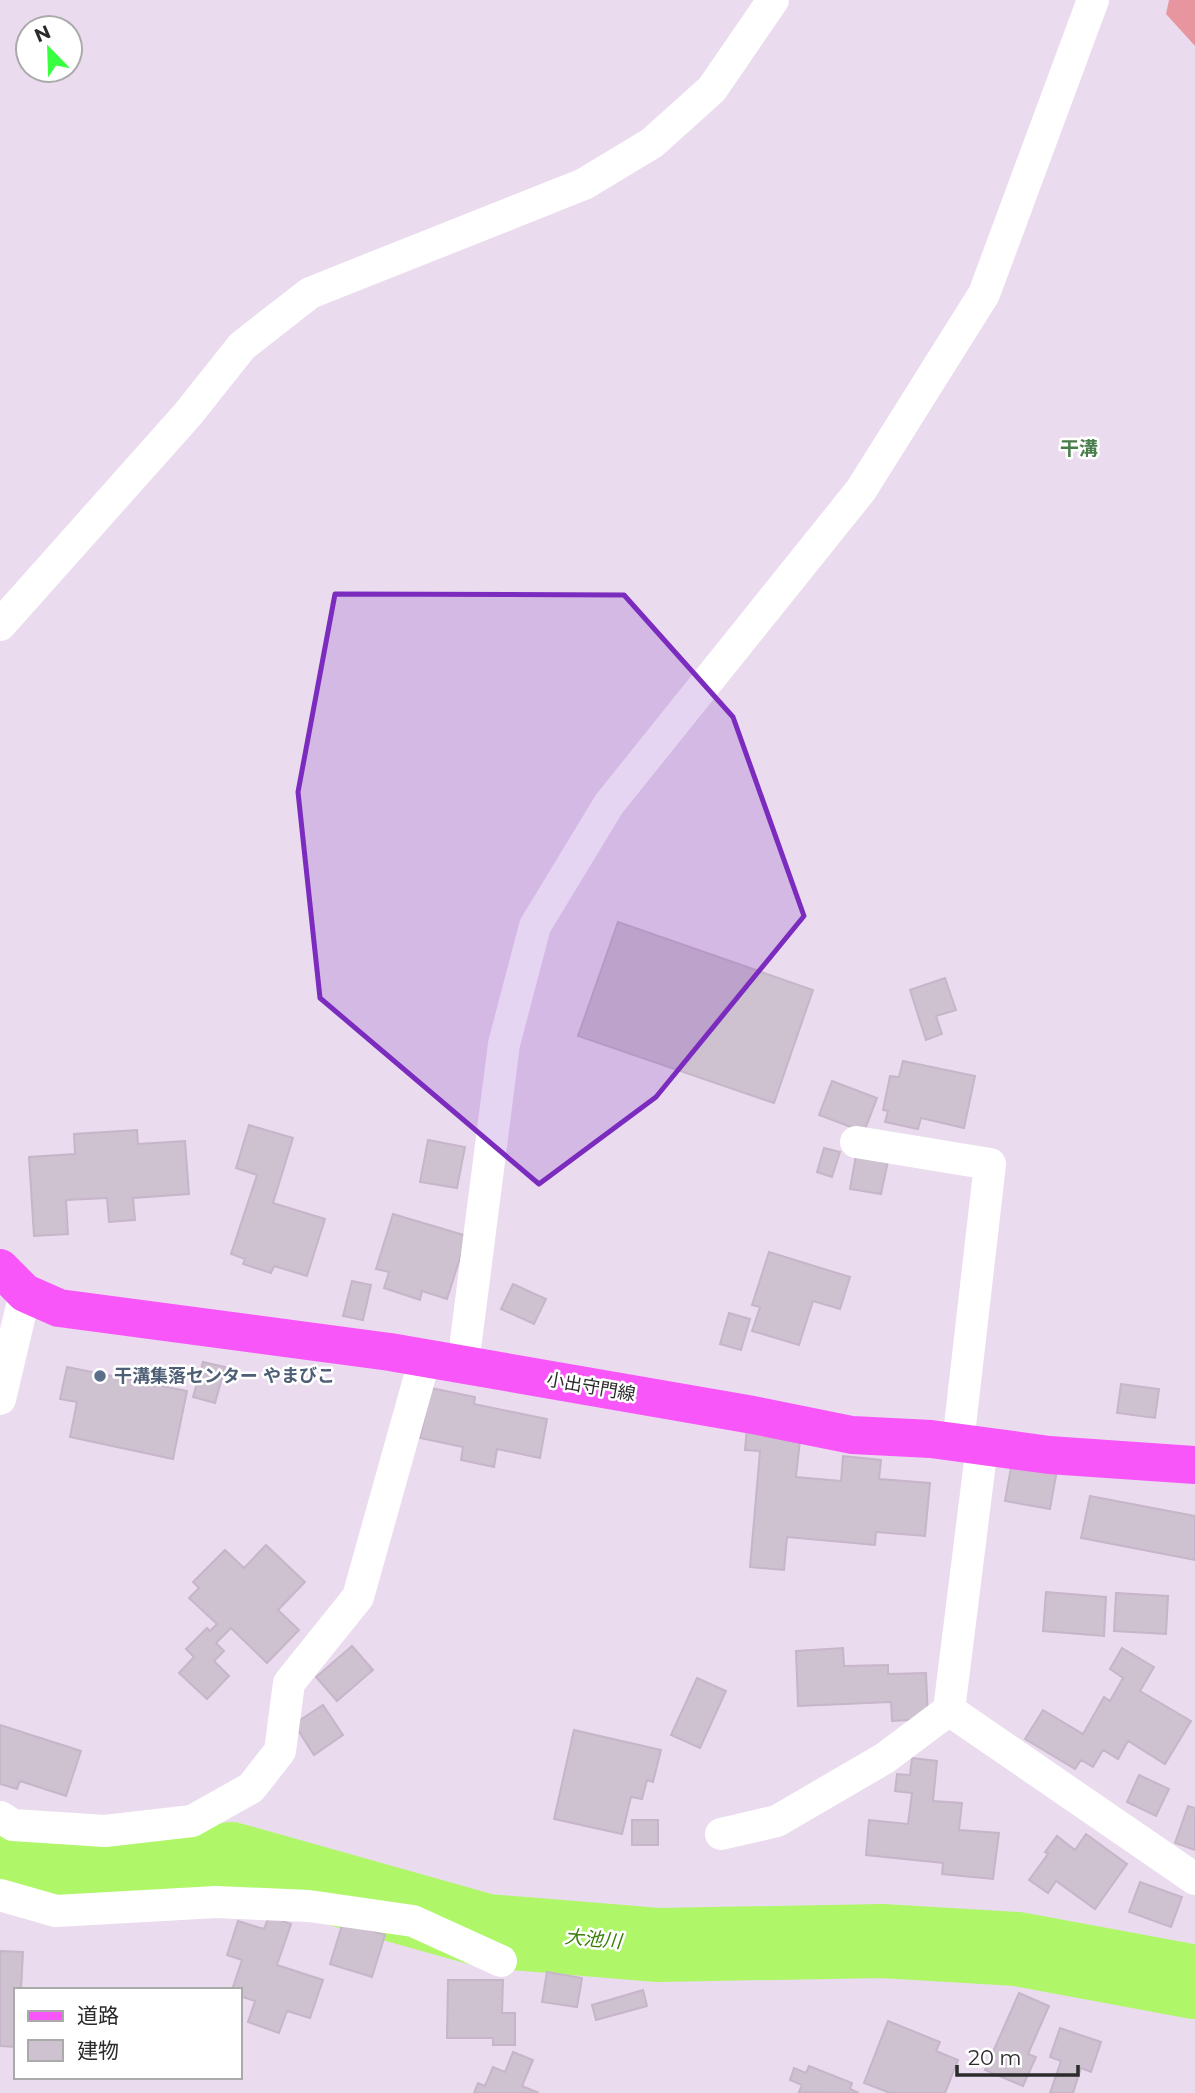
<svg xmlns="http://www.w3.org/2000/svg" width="1195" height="2093" font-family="Montserrat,'Noto Sans JP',sans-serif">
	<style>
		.green { fill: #e7959e }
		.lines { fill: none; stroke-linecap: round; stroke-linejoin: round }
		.river { stroke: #b0f669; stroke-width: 74 }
		.building { fill: #cec1d0; stroke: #c7b5c9; stroke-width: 2 }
		.minor { stroke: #fff; stroke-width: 32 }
		.primary { stroke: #f856f9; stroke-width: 38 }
		.marked { fill: #7b2cbf; fill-opacity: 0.2; stroke: #7b2cbf; stroke-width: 5; stroke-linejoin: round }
		.service-dot { fill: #5c6f8a; stroke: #fff; stroke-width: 2.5 }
		.labels { text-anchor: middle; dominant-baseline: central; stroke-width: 5; stroke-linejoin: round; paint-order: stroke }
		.service-label { font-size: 18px; font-weight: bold; fill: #4e5e75; stroke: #fff; text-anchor: start }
		.street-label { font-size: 18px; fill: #2b2b2b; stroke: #fff }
		.neighbourhood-label { font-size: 19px; font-weight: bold; fill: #487e4b; stroke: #fff }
		.water-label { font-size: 19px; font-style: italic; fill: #3b7f09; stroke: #fff }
	</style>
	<rect width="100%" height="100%" fill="#eadcee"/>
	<path class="green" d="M1169 0H1195V46L1166 14Z"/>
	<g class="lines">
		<path class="river" d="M0 1866 135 1876 231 1859 487 1931 658 1945 882 1941 1017 1949 1195 1982"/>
	</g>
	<path class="building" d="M618 922 813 990 774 1103 578 1036Z
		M945 978 956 1010 936 1016 942 1034 926 1040 910 990Z
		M903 1061 975 1076 964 1128 921 1118 918 1129 885 1122 888 1111 883 1110 890 1076 899 1077Z
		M832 1081 877 1098 864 1132 819 1115Z
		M249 1125 293 1138 273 1203 325 1219 307 1276 274 1266 271 1273 243 1264 245 1259 231 1254 257 1175 236 1168Z
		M137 1130 138 1144 185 1141 189 1194 133 1198 135 1220 109 1222 107 1198 66 1200 68 1234 34 1236 29 1157 75 1154 74 1134Z
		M428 1140 465 1147 457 1188 420 1182Z
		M824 1148 840 1152 832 1177 817 1172Z
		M856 1155 888 1161 881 1194 850 1189Z
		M393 1214 467 1236 447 1299 422 1291 420 1300 384 1288 389 1272 376 1269Z
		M769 1252 850 1277 840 1309 813 1301 799 1345 752 1331 760 1307 752 1305Z
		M352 1281 371 1285 363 1320 343 1316Z
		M513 1284 546 1299 534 1324 501 1309Z
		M729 1313 750 1319 741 1350 720 1344Z
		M203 1362 225 1367 215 1403 193 1397Z
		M67 1367 187 1391 173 1459 70 1437 77 1402 60 1399Z
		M1121 1384 1159 1389 1155 1418 1117 1413Z
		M431 1388 475 1397 474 1404 547 1419 540 1458 497 1449 494 1467 461 1460 463 1447 420 1438Z
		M747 1426 801 1431 796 1477 841 1481 843 1456 881 1460 879 1479 930 1483 925 1536 876 1532 875 1545 787 1537 784 1570 750 1567 760 1451 745 1450Z
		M1012 1462 1057 1470 1050 1509 1005 1501Z
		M1090 1496 1195 1516V1560L1081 1538Z
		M266 1545 305 1582 278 1610 299 1630 267 1663 231 1628 216 1643 224 1651 214 1661 229 1676 207 1699 179 1673 194 1657 186 1649 207 1628 210 1631 217 1624 189 1598 199 1588 193 1582 225 1550 244 1568Z
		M1046 1592 1106 1597 1104 1636 1043 1631Z
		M1116 1593 1168 1596 1166 1634 1114 1631Z
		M352 1646 373 1670 337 1701 316 1677Z
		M843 1648 844 1666 888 1665V1674L926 1673 928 1719 892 1721 891 1702 798 1706 796 1651Z
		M1122 1648 1154 1667 1140 1691 1191 1721 1165 1764 1128 1741 1118 1759 1103 1750 1093 1767 1081 1760 1075 1769 1025 1739 1043 1710 1083 1734 1104 1697 1110 1701 1123 1678 1110 1669Z
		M697 1678 726 1691 700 1748 671 1735Z
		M323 1705 343 1735 314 1755 294 1724Z
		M0 1725 81 1751 66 1796 20 1781 17 1789 0 1784Z
		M574 1730 661 1750 653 1782 647 1780 642 1799 631 1797 622 1834 554 1819Z
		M912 1758 937 1761 933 1801 962 1803 959 1830 999 1833 993 1879 942 1874 943 1863 866 1855 869 1820 908 1824 912 1793 895 1791 897 1774 910 1775Z
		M1139 1775 1169 1789 1156 1816 1127 1802Z
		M1188 1806 1195 1808V1850L1175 1843Z
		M632 1820H658V1845H632Z
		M1086 1834 1127 1864 1095 1909 1056 1881 1048 1893 1029 1880 1048 1854 1045 1852 1057 1836 1075 1850Z
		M1140 1882 1182 1897 1171 1927 1129 1912Z
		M269 1916 291 1924 277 1965 323 1980 310 2018 287 2011 279 2033 248 2022 255 2001 240 1996V1990H232L242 1960 227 1955 238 1921 264 1929Z
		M343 1922 385 1935 372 1977 330 1964Z
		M0 1951 23 1952 21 1990H16L14 2047 0 2046Z
		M547 1972 582 1978 577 2007 542 2002Z
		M448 1980H503L502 2013H515V2045H493V2038H447Z
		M643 1990 647 2006 596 2020 592 2005Z
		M1019 1993 1049 2006 1028 2054 1036 2057 1023 2086 985 2070Z
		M888 2021 940 2042 936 2051 958 2060 945 2093H890L864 2083Z
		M1060 2028 1101 2042 1091 2072 1081 2068 1073 2093H1050L1061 2061 1050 2057Z
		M513 2052 533 2060 522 2086 539 2093H474L478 2083 485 2086 493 2067 505 2072Z
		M809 2066 852 2083 850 2089 859 2093 799 2092 802 2085 790 2080 794 2068 806 2073Z"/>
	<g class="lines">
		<path class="minor" d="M0 625 188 414 242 346 310 293 584 184 652 143 712 89 773 0
			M856 1142 990 1164 958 1443
			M463 1364 504 1044 535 926 609 804 861 490 984 294 1093 0
			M0 1399 25 1293
			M982 1446 949 1710 1195 1879
			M0 1817 13 1825 105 1831 192 1821 251 1788 280 1751 289 1683 358 1597 425 1358
			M721 1834 777 1821 885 1758 949 1710
			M0 1895 56 1911 216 1902 309 1906 413 1921 501 1961"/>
		<path class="primary" d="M0 1268 25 1293 59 1308 390 1352 753 1415 852 1435 931 1439 1049 1455 1195 1465"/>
	</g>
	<path class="marked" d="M335 594 624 595 733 717 804 916 656 1097 539 1184 320 998 298 792Z"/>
	<circle class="service-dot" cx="100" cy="1376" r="7"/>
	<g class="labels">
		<g class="service-label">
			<text x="114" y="1376">干溝集落センター やまびこ</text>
		</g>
		<g class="street-label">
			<text transform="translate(591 1387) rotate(10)">小出守門線</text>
		</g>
		<g class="neighbourhood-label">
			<text x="1079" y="448">干溝</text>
		</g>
		<g class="water-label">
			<text transform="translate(593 1939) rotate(5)">大池川</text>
		</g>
	</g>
	<rect x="14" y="1988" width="228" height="91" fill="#ffffff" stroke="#aaaaaa" stroke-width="2"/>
	<rect x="28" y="2011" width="35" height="10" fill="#f856f9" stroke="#aaaaaa" stroke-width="2"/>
	<text x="77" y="2023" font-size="21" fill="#2b2b2b">道路</text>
	<rect x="28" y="2040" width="35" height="21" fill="#cec1d0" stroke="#aaaaaa" stroke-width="2"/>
	<text x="77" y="2058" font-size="21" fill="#2b2b2b">建物</text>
	<g transform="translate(49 49) rotate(337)"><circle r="33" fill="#ffffff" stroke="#aaaaaa" stroke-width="2"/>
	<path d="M0-5L12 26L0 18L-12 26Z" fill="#38ff40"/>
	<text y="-10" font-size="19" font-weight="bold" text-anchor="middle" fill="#2b2b2b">N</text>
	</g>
	<path d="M957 2065v10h121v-10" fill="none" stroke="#2b2b2b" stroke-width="3.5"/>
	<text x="968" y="2065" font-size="21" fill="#2b2b2b" stroke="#ffffff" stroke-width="5" paint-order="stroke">20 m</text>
</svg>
